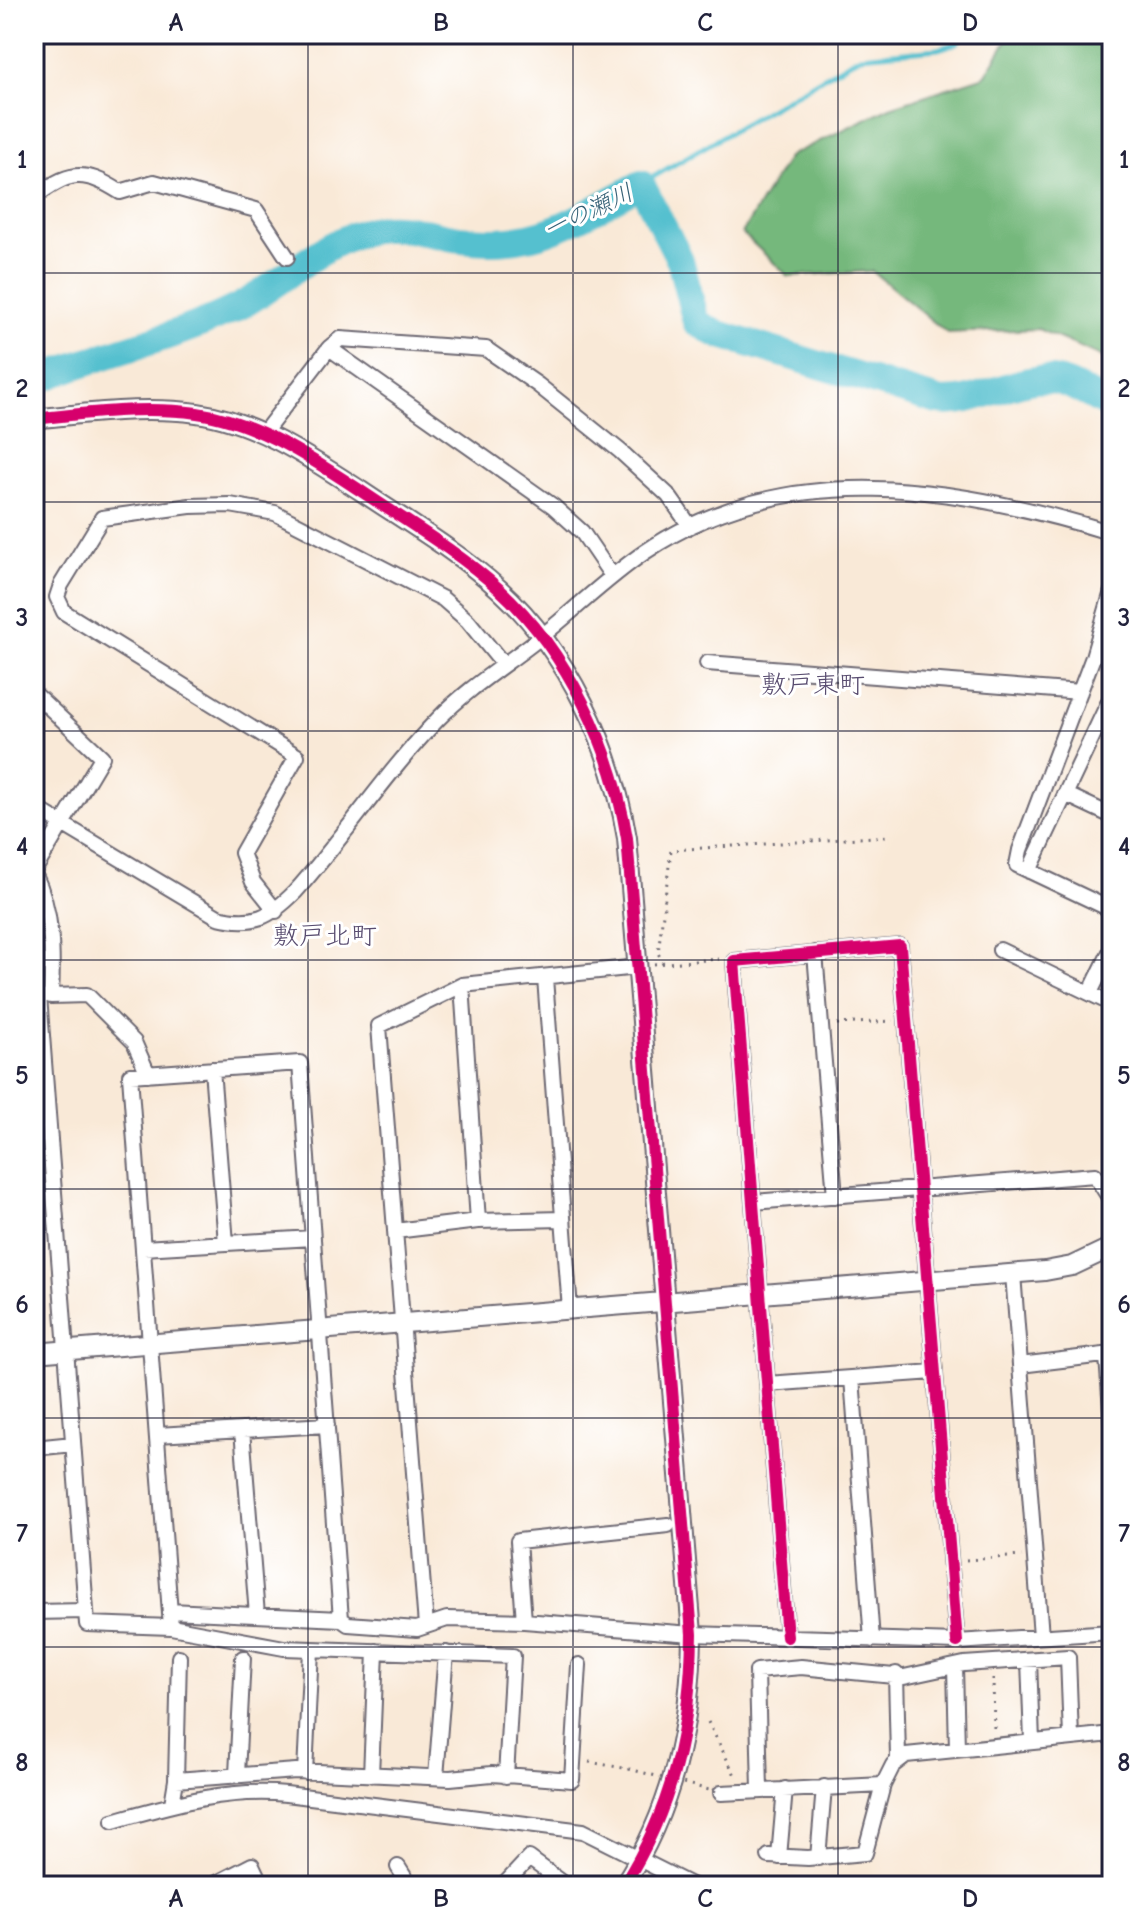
<svg xmlns="http://www.w3.org/2000/svg" width="1146" height="1920" font-family="'Comic Neue','Klee One',sans-serif">
	<style>
		.forest { fill: #75b87b; stroke: #4c6d5b; stroke-width: 2 }
		.lines { fill: none; stroke-linecap: round; stroke-linejoin: round }
		.stream { stroke: #55c0cf; stroke-width: 5 }
		.river { stroke: #55c0cf; stroke-width: 28 }
		.minor-casing { stroke: #6d6872; stroke-width: 18 }
		.tertiary-casing { stroke: #6d6872; stroke-width: 22 }
		.path { stroke: #6d6872; stroke-width: 3; stroke-dasharray: 2 6; stroke-linecap: butt }
		.minor { stroke: #fff; stroke-width: 14 }
		.tertiary { stroke: #fff; stroke-width: 18 }
		.path-bridge { stroke: #6d6872; stroke-width: 3; stroke-dasharray: 2 6; stroke-linecap: butt }
		.cycleway-casing { stroke: #fff; stroke-width: 17 }
		.cycleway { stroke: #d6006c; stroke-width: 12 }
		.grid { fill: none; stroke: #22223b; stroke-width: 2; stroke-opacity: 0.55 }
		.labels { text-anchor: middle; dominant-baseline: central; stroke-width: 6; stroke-linejoin: round; paint-order: stroke }
		.water-label { font-size: 24px; font-style: italic; fill: #366176; stroke: #fff }
		.quarter-label { font-size: 26px; fill: #594d70; stroke: #fff }
		.neatline { fill: none; stroke: #22223b; stroke-width: 3 }
		.grid-label { font-size: 26px; text-anchor: middle; font-weight: bold; fill: #22223b }
	</style>
	<rect width="100%" height="100%" fill="#fff"/>
	<filter id="ink" filterUnits="userSpaceOnUse"><feTurbulence type="fractalNoise" baseFrequency=".0125" numOctaves="2"/><feDisplacementMap in="SourceGraphic" scale="16" xChannelSelector="R" yChannelSelector="G"/><feConvolveMatrix kernelMatrix="1 2 1 2 8 2 1 2 1" color-interpolation-filters="sRGB"/></filter>
	<filter id="wash" filterUnits="userSpaceOnUse"><feTurbulence type="fractalNoise" baseFrequency=".006" numOctaves="4" result="noise"/><feDisplacementMap in="SourceGraphic" scale="32" xChannelSelector="R" yChannelSelector="G"/><feGaussianBlur stdDeviation="1.8" result="paint"/><feColorMatrix in="noise" values="0 0 0 0 0 0 0 0 0 0 0 0 0 0 0 0 0 1.4 0 .05"/><feComposite in="paint" operator="in"/></filter>
	<g filter="url(#wash)">
		<rect width="100%" height="100%" fill="#f9e9d7"/>
		<path class="forest" d="M1011 34H1112V361L1038 329 947 333 872 271 788 276 742 233 789 156 890 107 985 76Z"/>
		<g class="lines">
			<path class="stream" d="M641 184 860 56 938 49 957 43 964 34"/>
			<path class="river" d="M34 382C99 353 170 341 234 309 282 286 321 239 376 229 403 224 432 235 460 239 540 249 573 220 641 184L680 260 696 322 715 333 938 401C979 407 1021 370 1061 382 1078 387 1096 399 1112 407"/>
		</g>
	</g>
	<g filter="url(#ink)">
		<g class="lines">
			<g class="minor-casing">
				<path id="minor" d="M34 197C68 173 82 167 120 192L154 182 256 210 287 257
					M329 348 340 339 486 349 538 385 620 451 668 495 690 526
					M263 434 329 348 553 506 582 532 612 576
					M1112 591 1093 657 1020 850 1017 865 1112 910
					M707 663 1080 692
					M34 693 102 757 34 871
					M1065 794 1112 816
					M34 807 218 917C254 926 270 917 295 892 345 836 386 773 438 719 469 687 507 664 542 636 577 608 608 577 645 552 786 456 959 486 1112 533
					M1029 871 1112 695
					M34 873C53 911 53 954 51 996L87 995 134 1042 148 1074
					M276 911 253 882 242 853 297 756 64 612 57 597 61 585 102 518 190 506 230 505 275 513 443 599 468 621 503 664
					M1000 950 1112 1004
					M815 953 835 1196
					M545 978 570 1310
					M462 985 478 1221
					M1090 993 1112 948
					M34 996H39L87 1624 171 1627 284 1648 513 1656 506 1776
					M212 1069 226 1243
					M753 1202 1095 1175 1112 1202
					M395 1231 478 1221 563 1219
					M143 1248 313 1238
					M1013 1274 1041 1636
					M1107 1357 1112 1424
					M1020 1365 1112 1354
					M852 1378 872 1640
					M767 1384 934 1372
					M242 1430 257 1615
					M157 1435 327 1425
					M34 1448 73 1444
					M170 1611 341 1619 348 1624 417 1629 447 1619 524 1621 692 1634 957 1642 1112 1632
					M34 1612 86 1611
					M524 1621 518 1541 668 1525
					M426 1626 379 1026 462 985 628 968
					M171 1627 130 1075 300 1063 341 1619
					M787 1637 734 961 900 946 957 1642
					M1029 1660 1032 1742
					M955 1666 957 1750
					M896 1674 898 1758
					M305 1772 311 1650
					M237 1774 243 1658
					M371 1775 376 1651
					M436 1777 446 1653
					M176 1780 179 1657
					M760 1790 757 1671 801 1667 904 1677 964 1664 1068 1657 1071 1738
					M721 1793 883 1785 893 1765 906 1755 1112 1734
					M172 1804 176 1780 296 1771 450 1778 492 1774 572 1780 579 1665
					M113 1821C170 1805 226 1788 286 1794L583 1831 693 1886
					M769 1856 808 1858 865 1853 883 1785
					M779 1857 785 1789
					M818 1858 824 1787
					M398 1867 410 1886
					M211 1886 252 1865 262 1886
					M503 1886 529 1858 567 1886"/>
			</g>
			<g class="tertiary-casing">
				<path id="tertiary" d="M34 419C87 413 145 406 197 413 256 421 312 459 361 491 407 522 457 551 499 589 568 652 612 747 627 838L692 1634C691 1726 673 1808 623 1886
					M34 1353 1045 1271 1072 1266 1112 1247"/>
			</g>
			<path class="path" d="M663 963 658 953 671 850 890 836
				M654 964 719 959
				M837 1024 893 1021
				M966 1560 1022 1556
				M993 1678 994 1730
				M708 1722 737 1779
				M589 1762 629 1769"/>
			<use href="#minor" class="minor"/>
			<use href="#tertiary" class="tertiary"/>
			<path class="path-bridge" d="M629 1769 721 1793"/>
			<g class="cycleway-casing">
				<path id="cycleway" d="M34 419C87 413 145 406 197 413 256 421 312 459 361 491 407 522 457 551 499 589 568 652 612 747 627 838L692 1634C691 1726 673 1808 623 1886
					M787 1637 734 961 900 946 957 1642"/>
			</g>
			<use href="#cycleway" class="cycleway"/>
		</g>
	</g>
	<path class="grid" d="M308 34V1886M573 34V1886M838 34V1886M34 273H1112M34 502H1112M34 731H1112M34 960H1112M34 1189H1112M34 1418H1112M34 1647H1112"/>
	<g class="labels">
		<g class="water-label">
			<text transform="translate(588 211) rotate(-25)">一の瀬川</text>
		</g>
		<g class="quarter-label">
			<text x="813" y="685">敷戸東町</text>
			<text x="325" y="936">敷戸北町</text>
		</g>
	</g>
	<rect width="1146" height="1920" fill="none" stroke="#fff" stroke-width="88"/>
	<rect x="44" y="44" width="1058" height="1832" class="neatline"/>
	<g class="grid-label">
		<text x="176" y="31">A</text>
		<text x="441" y="31">B</text>
		<text x="705" y="31">C</text>
		<text x="970" y="31">D</text>
		<text x="22" y="168">1</text>
		<text x="1124" y="168">1</text>
		<text x="22" y="397">2</text>
		<text x="1124" y="397">2</text>
		<text x="22" y="626">3</text>
		<text x="1124" y="626">3</text>
		<text x="22" y="855">4</text>
		<text x="1124" y="855">4</text>
		<text x="22" y="1084">5</text>
		<text x="1124" y="1084">5</text>
		<text x="22" y="1313">6</text>
		<text x="1124" y="1313">6</text>
		<text x="22" y="1542">7</text>
		<text x="1124" y="1542">7</text>
		<text x="22" y="1771">8</text>
		<text x="1124" y="1771">8</text>
		<text x="176" y="1907">A</text>
		<text x="441" y="1907">B</text>
		<text x="705" y="1907">C</text>
		<text x="970" y="1907">D</text>
	</g>
</svg>
